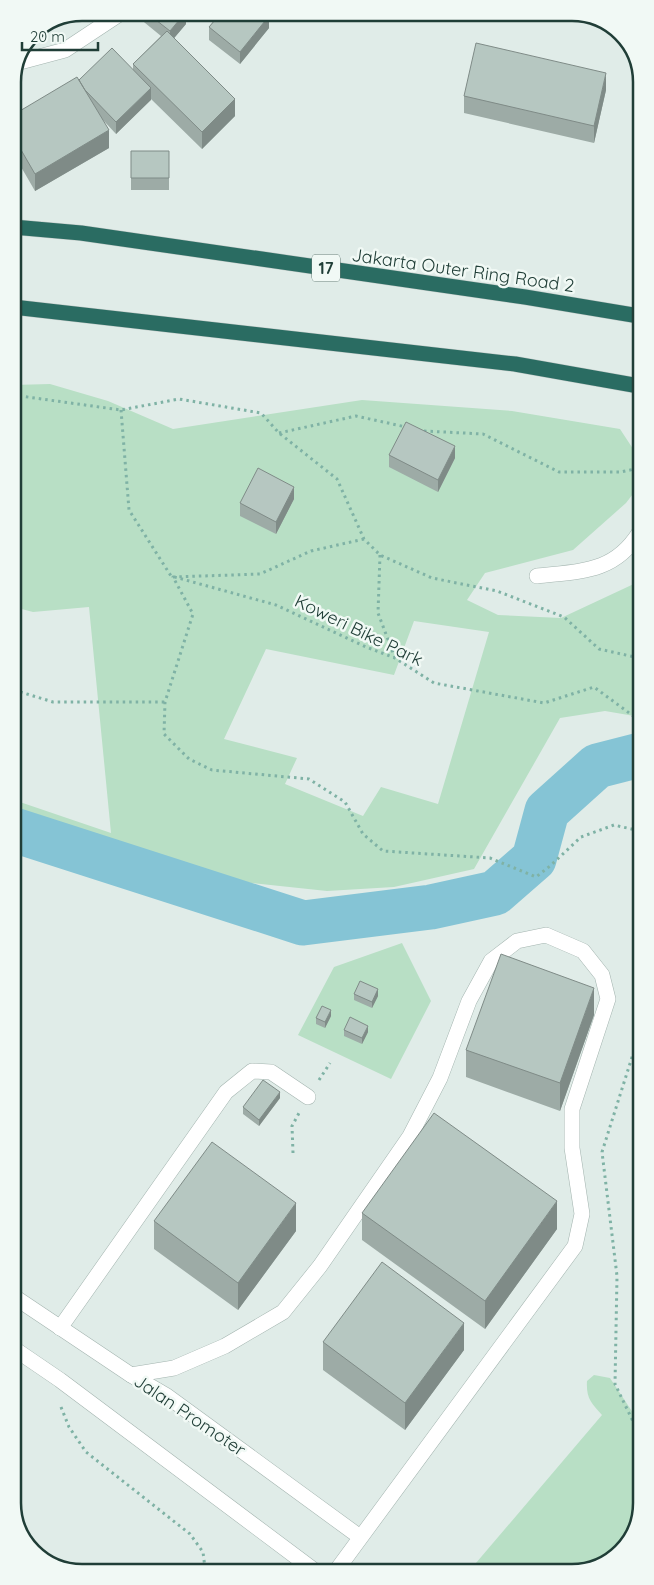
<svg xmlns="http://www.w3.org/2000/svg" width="654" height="1585" font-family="Quicksand,sans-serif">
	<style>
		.green { fill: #b8dfc5; fill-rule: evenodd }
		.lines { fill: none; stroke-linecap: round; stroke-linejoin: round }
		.river { stroke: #85c4d5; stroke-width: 45 }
		.lane-casing { stroke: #a3b4af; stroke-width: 16 }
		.street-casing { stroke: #a3b4af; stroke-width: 16 }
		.highway-casing { stroke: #c1c9c7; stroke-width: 16 }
		.path { stroke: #7fb2a5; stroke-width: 3; stroke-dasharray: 2.5 4; stroke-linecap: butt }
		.lane { stroke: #fff; stroke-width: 15 }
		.street { stroke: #fff; stroke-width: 15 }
		.highway { stroke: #2a6c62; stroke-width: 15 }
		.wall { fill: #9daba6 }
		.shaded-wall { fill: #7f8b87 }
		.building { fill: #b6c7c1; stroke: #7f8b87 }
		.labels { text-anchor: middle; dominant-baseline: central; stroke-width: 5; stroke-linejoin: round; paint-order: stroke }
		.shield { fill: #f1f9f5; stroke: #5f7670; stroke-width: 1 }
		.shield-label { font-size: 16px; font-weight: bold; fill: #203e37 }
		.street-label { font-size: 18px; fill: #203e37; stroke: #f1f9f5 }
		.rim { fill: none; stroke: #203e37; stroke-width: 2.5 }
	</style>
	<rect width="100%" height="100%" fill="#e0ece8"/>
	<path class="green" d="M50 384 108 401 173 429 362 400 512 411 620 429 639 458V486L626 503 573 550 485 573 467 600 498 615 561 618 638 582 639 580 640 717 605 711 560 718 474 869 394 887 327 891 205 878 14 812V800L111 833 89 607 33 612 14 607 13 385ZM414 621 489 632 438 804 381 787 363 816 285 784 297 758 224 739 266 649 394 675Z
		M402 943 431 1001 391 1079 298 1035 334 967Z
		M594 1375 610 1378 641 1425V1503L627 1545 594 1569 470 1570 602 1415C591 1403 586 1398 587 1381Z"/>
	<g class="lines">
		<path class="river" d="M14 830 303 923 431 907 495 893 534 859 547 811 597 766 640 755"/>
		<g class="lane-casing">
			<path id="lane" d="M60 1328 226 1092 252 1071 271 1072 308 1097
				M131 1375 174 1368 225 1346 283 1312 320 1266 410 1136 440 1078 469 1001 491 961 517 941 546 935 583 951 602 975 608 999 572 1109V1148L582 1214 575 1246 336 1571"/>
		</g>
		<g class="street-casing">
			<path id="street" d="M20 62 65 50 121 13
				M537 576C580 571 614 573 639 533
				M16 1298 131 1375 167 1396 360 1537
				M16 1350 60 1380 315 1571"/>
		</g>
		<g class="highway-casing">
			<path id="highway" d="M13 227 81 233 525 297 639 316
				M13 307 515 364 639 386"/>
		</g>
		<path class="path" d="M13 395 121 410 179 399 261 413 279 433 337 479 364 539 380 555 432 578 497 591 564 617 599 649 639 658
			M121 410 129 510 171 576 276 605 366 647 395 658 434 683 544 703 594 687 640 721
			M424 431 483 434 559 472H621L639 468
			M279 433 356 416 406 427
			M364 539 311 551 260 574 173 577 193 614 165 702 164 734 189 759 212 770 309 779 345 802 363 834 383 851 490 858 536 877 550 866 581 837 614 825 640 831
			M380 555 378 613 395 658
			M14 690 53 702H165
			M640 1032 602 1152 617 1276 615 1384 641 1438
			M319 1080 330 1063
			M293 1153 292 1126 299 1113
			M61 1407 69 1427 86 1452 190 1534 203 1552 205 1568 202 1571"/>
		<use href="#lane" class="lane"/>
		<use href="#street" class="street"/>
		<use href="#highway" class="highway"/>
	</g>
	<path class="wall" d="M139 13H186V24L174 38 235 116 202 149 151 99 116 134 103 120 109 148 35 191 13 153V115L79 80 133 70V64L161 36 139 18Z
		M221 13H281L280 18 265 13 269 28 240 64 209 40V27Z
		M606 90 594 143 464 113V96Z
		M131 151H169V190H131Z
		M389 455 455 458 438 492 389 467Z
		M294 499 276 534 240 516V503Z
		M354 994 378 996 372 1008 354 1000Z
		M594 1015 560 1111 466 1077V1050Z
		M331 1016 325 1028 316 1024V1018Z
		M344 1030 368 1032 362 1044 344 1036Z
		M280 1098 259 1126 243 1114V1107Z
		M362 1213 557 1229 485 1329 362 1240Z
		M154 1221 296 1231 238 1310 154 1249Z
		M323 1342 464 1350 405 1430 323 1370Z"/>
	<path class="shaded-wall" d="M185 13H186V24L170 43V31Z
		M269 16V28L240 64V52Z
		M606 73V90L594 143V126Z
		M151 88V100L116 134V122Z
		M15 89V101L13 109V97Z
		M235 99V116L202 149V132Z
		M109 130V148L35 191V174Z
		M455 446V458L438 492V480Z
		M294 487V499L276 534V522Z
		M594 988V1015L560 1111V1083Z
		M378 989V996L372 1008V1002Z
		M331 1010V1016L325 1028V1022Z
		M368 1026V1032L362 1044V1038Z
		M280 1092V1098L259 1126V1120Z
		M557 1201V1229L485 1329V1301Z
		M296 1203V1231L238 1310V1283Z
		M464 1323V1350L405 1430V1403Z"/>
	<path class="building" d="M147 13H185L170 31Z
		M221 13H264L269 16 240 52 209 27Z
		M167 31 235 99 202 132 133 64Z
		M476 43 606 73 594 126 464 96Z
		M112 48 151 88 116 122 85 90 79 80Z
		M77 77 109 130 35 174 13 136V115Z
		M13 88 15 89 13 97Z
		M131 151H169V178H131Z
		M406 422 455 446 438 480 389 455Z
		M258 468 294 487 276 522 240 503Z
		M501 954 594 988 560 1083 466 1050Z
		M360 981 378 989 372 1002 354 994Z
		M322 1006 331 1010 325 1022 316 1018Z
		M350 1017 368 1026 362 1038 344 1030Z
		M263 1080 280 1092 259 1120 243 1107Z
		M434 1113 557 1201 485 1301 362 1213Z
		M212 1142 296 1203 238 1283 154 1221Z
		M382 1262 464 1323 405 1403 323 1342Z"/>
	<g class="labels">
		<rect class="shield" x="312" y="254.5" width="28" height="27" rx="4"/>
		<g class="shield-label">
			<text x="326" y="268">17</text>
		</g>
		<g class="street-label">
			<text transform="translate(463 270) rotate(8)">Jakarta Outer Ring Road 2</text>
			<text transform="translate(359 630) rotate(26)">Koweri Bike Park</text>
			<text transform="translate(190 1415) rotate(34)">Jalan Promoter</text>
		</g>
	</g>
	<path d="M0 0H654V1585H0ZM82 21H572A61 61 0 0 1 633 82V1503A61 61 0 0 1 572 1564H82A61 61 0 0 1 21 1503V82A61 61 0 0 1 82 21Z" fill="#f1f9f5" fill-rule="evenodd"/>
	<path class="rim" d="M82 21H572A61 61 0 0 1 633 82V1503A61 61 0 0 1 572 1564H82A61 61 0 0 1 21 1503V82A61 61 0 0 1 82 21Z"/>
	<path d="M22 42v8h76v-8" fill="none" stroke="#203e37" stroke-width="2.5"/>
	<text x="30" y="42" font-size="15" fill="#203e37" stroke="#f1f9f5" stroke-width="4" paint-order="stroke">20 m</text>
</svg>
